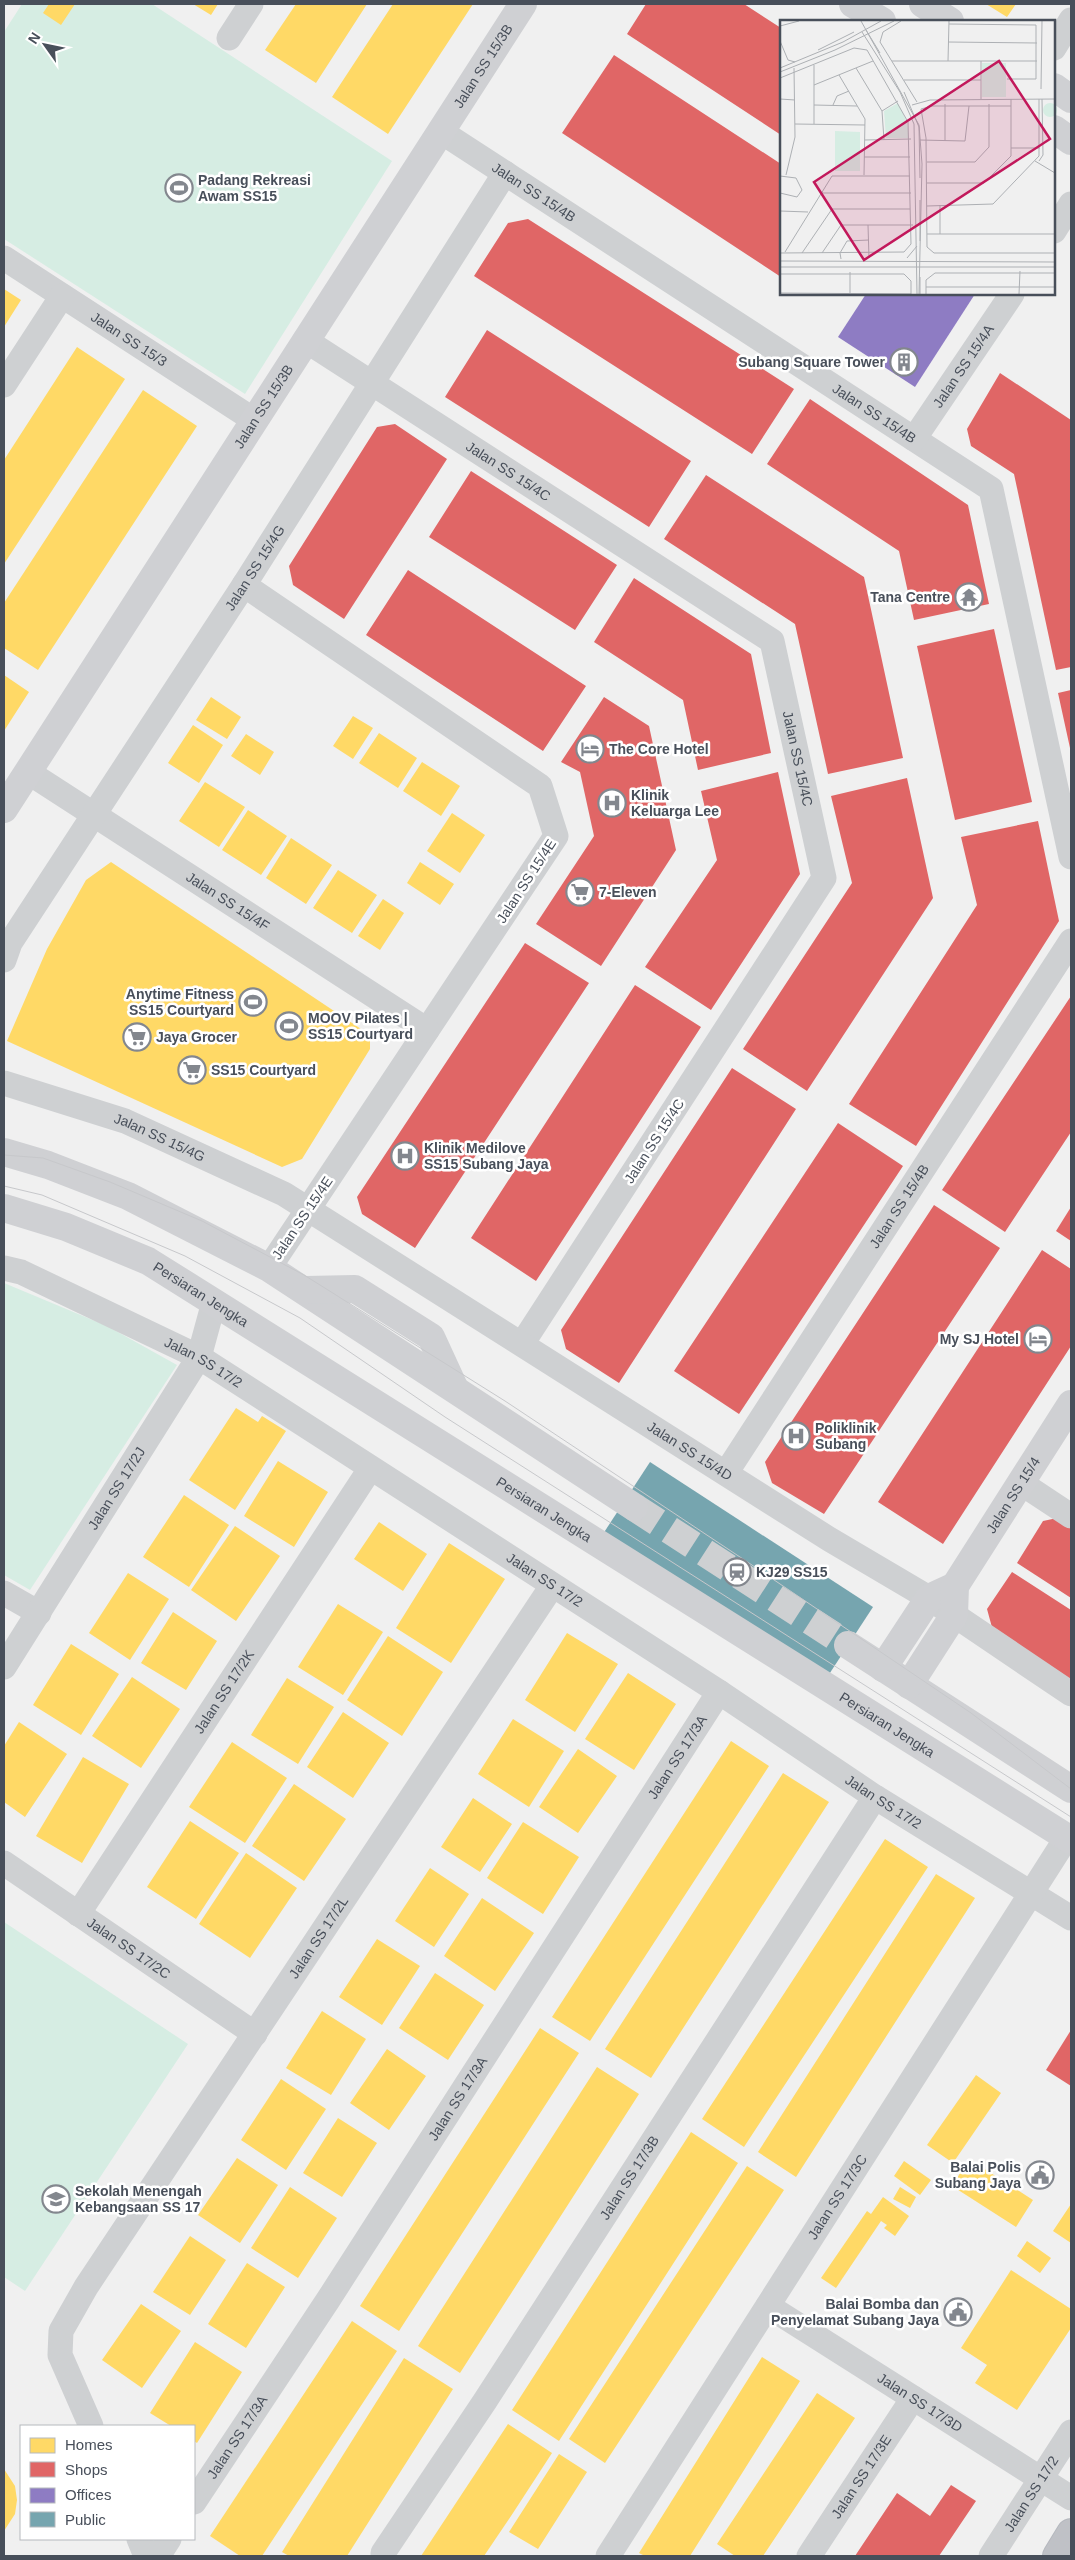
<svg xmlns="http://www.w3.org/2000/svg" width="1075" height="2560" font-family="Helvetica,sans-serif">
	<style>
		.green { fill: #d6ede3 }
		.homes { fill: #ffd966 }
		.shops { fill: #e06666 }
		.offices { fill: #8e7cc3 }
		.public { fill: #76a5af }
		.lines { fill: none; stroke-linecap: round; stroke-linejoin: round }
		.secondary-tunnel { stroke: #ced0d2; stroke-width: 28; stroke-dasharray: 28 14; stroke-linecap: butt }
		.highway-casing { stroke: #b5b8be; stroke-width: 30 }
		.street { stroke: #ced0d2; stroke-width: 25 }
		.secondary { stroke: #cfd0d3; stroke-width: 28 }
		.highway { stroke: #bfc1c6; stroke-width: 28 }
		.tram { stroke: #c7c8cb; stroke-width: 1 }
		.labels { text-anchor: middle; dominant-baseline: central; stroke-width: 5; stroke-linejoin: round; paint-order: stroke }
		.street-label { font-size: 14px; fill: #484f5a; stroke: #fff }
		.poi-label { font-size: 14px; font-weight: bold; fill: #484f5a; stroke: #fff; text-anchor: start }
		.inset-road { fill: none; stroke: #adb0b4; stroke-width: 1 }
		.view { fill: #c2185b; fill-opacity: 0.15; stroke: #c2185b; stroke-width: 2.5 }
		.inset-edge { fill: none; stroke: #484f5a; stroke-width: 2.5 }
	</style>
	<rect width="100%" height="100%" fill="#f0f0f0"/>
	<path class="green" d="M22 4H152L392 161 245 394 4 239V32Z
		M4 1283 107 1326 177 1365 30 1590 4 1575Z
		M4 1922 188 2044 25 2291 4 2277Z"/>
	<path class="homes" d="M49 4H75L61 25 43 13Z
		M193 4H218L211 15Z
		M296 4H367L316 83 265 50Z
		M393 4H473L388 134 332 97Z
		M986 4H1016L1007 17Z
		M4 289 21 300 4 327Z
		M77 347 125 379 4 564V460Z
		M143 390 197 426 38 670 4 648V603Z
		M4 675 29 692 4 731Z
		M211 697 241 717 227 739 196 720Z
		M353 716 373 728 353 759 333 746Z
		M193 725 223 745 199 783 168 763Z
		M379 733 417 758 398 788 359 763Z
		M246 734 274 752 260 775 231 756Z
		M422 762 460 786 441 816 403 791Z
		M205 782 245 807 219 847 179 821Z
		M248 810 287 836 261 875 222 850Z
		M452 813 485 835 460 873 427 851Z
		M291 838 332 865 306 904 266 878Z
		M111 862 370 1035V1049L302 1159 282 1167 7 1041 47 949 86 880Z
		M420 862 454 884 440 905 407 883Z
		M338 870 377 895 352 933 313 908Z
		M383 899 404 913 380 950 358 936Z
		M236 1408 258 1422 262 1416 286 1431 235 1510 189 1480Z
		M278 1461 328 1492 294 1547 244 1516Z
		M184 1495 229 1525 189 1587 143 1557Z
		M379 1522 427 1554 403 1591 354 1559Z
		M235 1526 280 1556 236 1621 191 1590Z
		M449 1543 505 1579 451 1663 396 1628Z
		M128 1573 169 1599 130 1660 89 1633Z
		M338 1604 383 1632 343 1695 298 1667Z
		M173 1612 217 1641 186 1690 141 1663Z
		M567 1633 618 1664 575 1732 525 1700Z
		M388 1636 443 1672 402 1736 347 1700Z
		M71 1644 119 1674 81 1735 33 1705Z
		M628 1673 676 1704 634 1770 585 1739Z
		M132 1677 180 1709 141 1768 92 1736Z
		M287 1678 334 1707 298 1764 251 1735Z
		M343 1712 389 1743 353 1798 307 1767Z
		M513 1719 564 1751 529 1807 478 1774Z
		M19 1722 67 1754 25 1817 4 1802V1746Z
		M731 1741 769 1766 590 2041 552 2017Z
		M232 1742 287 1778 245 1843 189 1807Z
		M578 1749 617 1776 578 1833 539 1807Z
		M83 1757 129 1784 82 1863 36 1836Z
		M783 1773 829 1802 651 2078 605 2049Z
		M294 1784 346 1819 304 1881 252 1846Z
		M473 1798 512 1824 480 1872 441 1847Z
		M190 1821 239 1853 196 1919 147 1887Z
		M523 1822 579 1857 543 1914 487 1878Z
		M885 1839 928 1867 744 2147 702 2119Z
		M246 1853 297 1888 250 1958 199 1924Z
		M430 1868 469 1894 434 1947 395 1921Z
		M936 1874 975 1898 796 2177 758 2152Z
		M482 1898 534 1933 495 1991 444 1956Z
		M377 1939 420 1966 382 2025 339 1997Z
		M435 1973 484 2005 448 2060 399 2028Z
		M322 2011 366 2039 331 2095 286 2068Z
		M540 2028 579 2053 399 2331 360 2306Z
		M387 2049 426 2076 389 2130 350 2103Z
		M597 2067 639 2094 460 2373 418 2346Z
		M976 2075 1001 2093 953 2163 927 2145Z
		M281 2079 326 2109 286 2170 241 2140Z
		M338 2118 377 2143 342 2197 303 2173Z
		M691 2132 738 2163 559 2441 512 2410Z
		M237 2158 278 2185 240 2243 198 2215Z
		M969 2159 1033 2200 1016 2227 952 2186Z
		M904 2161 931 2180 920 2195 894 2176Z
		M747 2166 784 2190 605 2463 569 2439Z
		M290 2187 337 2218 298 2278 251 2248Z
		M900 2187 916 2197 910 2208 893 2199Z
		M883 2197 909 2216 895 2236 884 2228 887 2225 881 2221 836 2288 821 2278 867 2211 871 2214Z
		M1071 2204V2243L1053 2231Z
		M190 2236 226 2260 190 2315 153 2292Z
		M1027 2241 1051 2258 1040 2273 1017 2256Z
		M247 2263 285 2287 246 2348 208 2324Z
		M1011 2270 1071 2309V2328L1017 2410 975 2383 987 2365 961 2348Z
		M141 2304 181 2331 142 2388 102 2360Z
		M352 2321 397 2351 262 2556H240L210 2536Z
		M195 2342 242 2372 197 2443 194 2441V2426H171L150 2413Z
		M762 2357 800 2381 690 2556H645L639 2553Z
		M404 2358 453 2389 347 2556H289L282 2552Z
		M817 2393 855 2418 763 2556H735L717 2544Z
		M508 2424 552 2453 513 2513 484 2556H421Z
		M559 2454 587 2472 538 2549 509 2532Z
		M4 2469 15 2486 17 2500 15 2514 4 2531Z"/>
	<path class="shops" d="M646 4H744L781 28V135L627 34Z
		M614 55 781 164V277L562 133Z
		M528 219 794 389 752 454 474 276 508 223Z
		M487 330 691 461 649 527 445 397Z
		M1000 373 1071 420V667L1056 670 1014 474 971 446 967 429Z
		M810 399 968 505 989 604 914 620 899 551 767 464Z
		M395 424 447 459 344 619 293 585 289 566 377 427Z
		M471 471 617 565 575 630 429 537Z
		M706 475 864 577 903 758 828 774 795 624 664 539Z
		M408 570 586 686 543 751 366 635Z
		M634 578 751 654 771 753 698 770 683 700 594 642Z
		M994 629 1032 802 955 820 917 646Z
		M1071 690V748H1070L1058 693Z
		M604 697 649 726 676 850 601 966 536 924 594 836 580 772 561 762Z
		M778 772 800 874 711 1010 645 967 717 860 701 791Z
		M907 778 933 898 807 1091 743 1049 852 883 831 796Z
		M1038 821 1059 921 916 1146 849 1104 977 905 961 837Z
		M525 943 589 983 415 1248 362 1214 357 1197Z
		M635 985 701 1027 536 1281 471 1238Z
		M1071 996V1132L1005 1232 942 1190Z
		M732 1068 796 1109 619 1383 566 1349 561 1330Z
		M838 1123 903 1166 739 1414 674 1371Z
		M934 1205 1000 1248 824 1514 772 1483 765 1462Z
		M1071 1207V1241L1056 1231Z
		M1042 1250 1071 1269V1346L943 1544 878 1502Z
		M1062 1517 1071 1522V1598L1017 1563 1043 1521Z
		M1012 1572 1071 1610V1682L993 1631 987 1609Z
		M1071 2030V2086L1046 2070Z
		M951 2485 976 2501 939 2556H855L897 2493 930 2516Z"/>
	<path class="offices" d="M866 294H975L915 387 838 337Z"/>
	<path class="public" d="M650 1462 873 1607 824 1682 601 1537Z"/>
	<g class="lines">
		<path class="secondary-tunnel" d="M634 1507 848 1645"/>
		<g class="highway-casing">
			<path id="highway" d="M1057 2556 1071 2533"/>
		</g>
		<g class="street">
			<path d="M229 38 251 4"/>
			<path d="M1054 48 1071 20"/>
			<path id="s1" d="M440 131 991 489 1071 857"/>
			<path d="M1054 231 1071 204"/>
			<path id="s2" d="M4 258 254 420"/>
			<path id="s3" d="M305 340 772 641 824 878 522 1344"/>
			<path d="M4 385 62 296"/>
			<path id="s4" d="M914 439 1012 294"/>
			<path d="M244 585 540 786 556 836 269 1268"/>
			<path id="s5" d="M28 772 427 1030"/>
			<path id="s6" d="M4 960 10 943 244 585 505 173"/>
			<path id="s7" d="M4 1083 125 1121 284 1194 829 1539 929 1598 1071 1694"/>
			<path id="s8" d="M4 1268 21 1272 199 1357 719 1692 875 1797 1071 1918"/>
			<path id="s9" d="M726 1473 1071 941"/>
			<path d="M1021 1483 1071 1516"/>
			<path d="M4 1593 39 1613"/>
			<path id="s10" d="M4 1667 199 1357 214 1302"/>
			<path id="s11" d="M4 1863 255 2034"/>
			<path id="s12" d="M78 1914 370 1469"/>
			<path id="s13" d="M768 2306 1071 2498"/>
			<path id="s14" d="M91 2426 60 2355 61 2331 86 2287 552 1586"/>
			<path id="s15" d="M194 2502 328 2300 719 1692"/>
			<path d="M139 2539 146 2556"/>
			<path d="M158 2556 169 2539"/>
			<path id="s16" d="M383 2556V2553L485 2401 875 1797"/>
			<path id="s17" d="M608 2556 1067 1837"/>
			<path id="s18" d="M809 2556 913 2398"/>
			<path id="s19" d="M991 2556 1071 2432"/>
		</g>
		<g class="secondary">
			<path d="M853 4 882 21"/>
			<path d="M923 4 950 21"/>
			<path d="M1054 87 1071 99"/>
			<path d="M1054 129 1071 141"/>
			<path id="s20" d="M4 809 523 4"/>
			<path d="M4 1152 48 1165 128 1196 269 1268 634 1507"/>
			<path id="s21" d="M4 1208 66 1227 148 1261 1071 1840"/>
			<path d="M306 1290 355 1289 431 1337 454 1387"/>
			<path d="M848 1645 1071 1789"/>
			<path d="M883 1668 929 1598 955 1586"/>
			<path id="s22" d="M909 1685 954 1615 955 1586 1071 1404"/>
		</g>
		<use href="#highway" class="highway"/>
		<path class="tram" d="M4 1155 43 1158 110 1182 202 1221 304 1275 505 1401 746 1561 971 1713 1071 1789
			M4 1186 42 1195 185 1256 300 1318 445 1417 1071 1817"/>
	</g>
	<defs>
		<g id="stadium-ring" transform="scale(1.4375)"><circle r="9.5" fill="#fff" stroke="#83878e" stroke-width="1.5"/><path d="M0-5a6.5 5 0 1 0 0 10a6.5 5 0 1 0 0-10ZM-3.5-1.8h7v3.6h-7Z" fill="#83878e"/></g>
		<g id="building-ring" transform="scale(1.4375)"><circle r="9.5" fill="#fff" stroke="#83878e" stroke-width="1.5"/><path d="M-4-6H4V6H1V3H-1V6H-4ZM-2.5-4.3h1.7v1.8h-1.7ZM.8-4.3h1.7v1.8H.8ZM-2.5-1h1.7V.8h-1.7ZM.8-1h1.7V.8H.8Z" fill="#83878e"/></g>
		<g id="temple-ring" transform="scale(1.4375)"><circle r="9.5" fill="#fff" stroke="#83878e" stroke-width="1.5"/><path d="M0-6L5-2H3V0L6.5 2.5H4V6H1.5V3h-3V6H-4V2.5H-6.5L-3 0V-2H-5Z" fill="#83878e"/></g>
		<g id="hotel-ring" transform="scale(1.4375)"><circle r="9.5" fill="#fff" stroke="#83878e" stroke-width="1.5"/><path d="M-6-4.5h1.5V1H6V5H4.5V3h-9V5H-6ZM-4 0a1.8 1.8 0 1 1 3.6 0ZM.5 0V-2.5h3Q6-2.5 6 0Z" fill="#83878e"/></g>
		<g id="hospital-ring" transform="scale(1.4375)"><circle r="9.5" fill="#fff" stroke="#83878e" stroke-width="1.5"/><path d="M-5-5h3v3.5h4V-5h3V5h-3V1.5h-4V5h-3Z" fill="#83878e"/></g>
		<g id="supermarket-ring" transform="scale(1.4375)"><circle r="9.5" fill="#fff" stroke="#83878e" stroke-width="1.5"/><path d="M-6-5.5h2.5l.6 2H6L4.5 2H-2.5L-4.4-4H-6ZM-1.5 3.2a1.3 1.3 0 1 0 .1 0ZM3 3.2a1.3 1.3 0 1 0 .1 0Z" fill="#83878e"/></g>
		<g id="station-ring" transform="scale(1.4375)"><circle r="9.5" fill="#fff" stroke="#83878e" stroke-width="1.5"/><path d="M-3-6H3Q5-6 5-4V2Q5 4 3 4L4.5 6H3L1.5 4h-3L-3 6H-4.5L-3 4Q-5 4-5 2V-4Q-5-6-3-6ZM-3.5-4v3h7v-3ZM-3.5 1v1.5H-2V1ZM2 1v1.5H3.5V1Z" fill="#83878e"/></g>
		<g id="civic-ring" transform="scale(1.4375)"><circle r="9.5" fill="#fff" stroke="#83878e" stroke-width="1.5"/><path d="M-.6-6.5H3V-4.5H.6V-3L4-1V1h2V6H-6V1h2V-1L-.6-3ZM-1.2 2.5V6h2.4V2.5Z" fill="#83878e"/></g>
		<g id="school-ring" transform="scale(1.4375)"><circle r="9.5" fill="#fff" stroke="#83878e" stroke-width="1.5"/><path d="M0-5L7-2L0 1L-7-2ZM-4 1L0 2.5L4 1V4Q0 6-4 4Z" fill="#83878e"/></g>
	</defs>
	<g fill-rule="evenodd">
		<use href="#stadium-ring" x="179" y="188"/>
		<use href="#building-ring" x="904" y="362"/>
		<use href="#temple-ring" x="969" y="597"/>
		<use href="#hotel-ring" x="590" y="749"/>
		<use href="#hospital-ring" x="612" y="803"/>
		<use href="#supermarket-ring" x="580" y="892"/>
		<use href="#stadium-ring" x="253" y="1002"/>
		<use href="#stadium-ring" x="289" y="1026"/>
		<use href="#supermarket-ring" x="137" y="1037"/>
		<use href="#supermarket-ring" x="192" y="1070"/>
		<use href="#hospital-ring" x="405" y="1156"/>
		<use href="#hotel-ring" x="1038" y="1339"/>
		<use href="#hospital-ring" x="796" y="1436"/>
		<use href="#station-ring" x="737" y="1572"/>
		<use href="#civic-ring" x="1040" y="2175"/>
		<use href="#school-ring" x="56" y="2199"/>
		<use href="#civic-ring" x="958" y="2312"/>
	</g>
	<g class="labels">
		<g class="street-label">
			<text stroke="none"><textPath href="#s20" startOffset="884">Jalan SS 15/3B</textPath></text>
			<text stroke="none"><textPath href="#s1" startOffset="112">Jalan SS 15/4B</textPath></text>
			<text stroke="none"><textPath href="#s2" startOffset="149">Jalan SS 15/3</textPath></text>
			<text stroke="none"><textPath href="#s4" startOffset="88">Jalan SS 15/4A</textPath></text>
			<text stroke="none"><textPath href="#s20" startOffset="479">Jalan SS 15/3B</textPath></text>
			<text stroke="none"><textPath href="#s1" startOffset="518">Jalan SS 15/4B</textPath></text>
			<text stroke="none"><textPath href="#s3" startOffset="242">Jalan SS 15/4C</textPath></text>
			<text stroke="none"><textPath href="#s6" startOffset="466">Jalan SS 15/4G</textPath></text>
			<text stroke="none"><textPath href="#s3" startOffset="676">Jalan SS 15/4C</textPath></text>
			<text transform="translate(526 881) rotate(-57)">Jalan SS 15/4E</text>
			<text stroke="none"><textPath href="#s5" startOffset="238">Jalan SS 15/4F</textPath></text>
			<text stroke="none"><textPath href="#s7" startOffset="165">Jalan SS 15/4G</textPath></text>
			<text transform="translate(654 1141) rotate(-57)">Jalan SS 15/4C</text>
			<text stroke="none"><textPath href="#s9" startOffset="318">Jalan SS 15/4B</textPath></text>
			<text transform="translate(302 1218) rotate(-56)">Jalan SS 15/4E</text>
			<text stroke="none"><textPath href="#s21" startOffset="216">Persiaran Jengka</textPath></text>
			<text stroke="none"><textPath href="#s8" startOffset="221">Jalan SS 17/2</textPath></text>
			<text stroke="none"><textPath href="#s7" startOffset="782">Jalan SS 15/4D</textPath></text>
			<text stroke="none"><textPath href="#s10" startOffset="211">Jalan SS 17/2J</textPath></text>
			<text stroke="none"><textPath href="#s22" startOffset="220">Jalan SS 15/4</textPath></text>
			<text stroke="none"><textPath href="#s21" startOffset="621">Persiaran Jengka</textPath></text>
			<text stroke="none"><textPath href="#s8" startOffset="626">Jalan SS 17/2</textPath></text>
			<text stroke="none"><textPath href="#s12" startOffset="266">Jalan SS 17/2K</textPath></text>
			<text stroke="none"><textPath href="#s21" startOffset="1026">Persiaran Jengka</textPath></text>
			<text stroke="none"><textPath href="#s15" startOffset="888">Jalan SS 17/3A</textPath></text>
			<text stroke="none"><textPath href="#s8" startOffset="1031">Jalan SS 17/2</textPath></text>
			<text stroke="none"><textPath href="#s14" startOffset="572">Jalan SS 17/2L</textPath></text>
			<text stroke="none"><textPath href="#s11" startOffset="151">Jalan SS 17/2C</textPath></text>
			<text stroke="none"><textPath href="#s15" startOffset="482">Jalan SS 17/3A</textPath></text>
			<text stroke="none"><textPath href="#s16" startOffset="452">Jalan SS 17/3B</textPath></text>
			<text stroke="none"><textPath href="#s17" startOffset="426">Jalan SS 17/3C</textPath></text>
			<text stroke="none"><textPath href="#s13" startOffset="180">Jalan SS 17/3D</textPath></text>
			<text stroke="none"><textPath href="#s15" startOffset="78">Jalan SS 17/3A</textPath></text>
			<text stroke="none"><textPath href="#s18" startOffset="95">Jalan SS 17/3E</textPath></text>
			<text stroke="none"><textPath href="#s19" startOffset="74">Jalan SS 17/2</textPath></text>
		</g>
		<g class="poi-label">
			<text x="198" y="180">Padang Rekreasi<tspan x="198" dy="16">Awam SS15</tspan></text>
			<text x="885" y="362" text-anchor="end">Subang Square Tower</text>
			<text x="950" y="597" text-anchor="end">Tana Centre</text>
			<text x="609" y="749">The Core Hotel</text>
			<text x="631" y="795">Klinik<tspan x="631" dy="16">Keluarga Lee</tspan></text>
			<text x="599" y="892">7-Eleven</text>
			<text x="234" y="994" text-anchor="end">Anytime Fitness<tspan x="234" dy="16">SS15 Courtyard</tspan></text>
			<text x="308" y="1018">MOOV Pilates |<tspan x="308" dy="16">SS15 Courtyard</tspan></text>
			<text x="156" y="1037">Jaya Grocer</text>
			<text x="211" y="1070">SS15 Courtyard</text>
			<text x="424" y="1148">Klinik Medilove<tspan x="424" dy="16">SS15 Subang Jaya</tspan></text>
			<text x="1019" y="1339" text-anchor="end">My SJ Hotel</text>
			<text x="815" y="1428">Poliklinik<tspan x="815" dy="16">Subang</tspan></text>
			<text x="756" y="1572">KJ29 SS15</text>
			<text x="1021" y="2167" text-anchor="end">Balai Polis<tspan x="1021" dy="16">Subang Jaya</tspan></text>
			<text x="75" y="2191">Sekolah Menengah<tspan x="75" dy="16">Kebangsaan SS 17</tspan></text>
			<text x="939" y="2304" text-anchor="end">Balai Bomba dan<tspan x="939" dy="16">Penyelamat Subang Jaya</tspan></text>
		</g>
	</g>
	<g transform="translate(780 20)">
		<rect width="275" height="275" fill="#f0f0f0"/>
		<path d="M202 43H226V77H202ZM263 90a7 7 0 1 1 14 0a7 7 0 1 1-14 0ZM118 83 127 102 129 118H106L104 91ZM55 111 80 112V151H55Z" fill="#d6ede3"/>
		<path class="inset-road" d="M81 1 139 105 142 144 139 274M121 1 103 12 100 22 137 82M169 4 256 5V59H227M0 6 19 1M86 10 100 33M82 12 120 72 134 104 137 274M0 21 8 40 15 42M168 22 257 23M38 30 74 12M112 41H257M168 41 169 1M201 41V79M34 45V104M0 48 63 22 101 1M76 48 102 91 104 120M0 52 55 30 114 1M59 55 85 99 84 155M0 58 74 28 87 30 128 102 131 224 124 232 0 233M124 60H201M34 65 93 41M261 69 262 1M124 72 139 107 140 158M0 79 15 80M165 84V121M34 85 77 86M53 85 57 76 69 71M132 85 150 80 275 79M231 86H152L141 89 146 118 147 227 154 233H275M102 91 118 81M15 104 85 105M85 120 131 119M140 120 185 121 189 86M231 128H260M84 137H130M255 141 275 153M259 141 263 135 262 79M147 142H195L209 127V84M6 155 15 117 14 48M0 156 16 158 22 170 17 177 0 173M147 163H204L231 136V79M41 173H131M140 180V221M160 185V214M147 186 213 184 259 136V79M0 191 28 192M88 205 89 238M147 214H275M5 232 52 156H130M22 233 52 189H130M42 233 61 205H133M127 238 137 226M61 239 60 233 67 221 89 220M0 241 275 242M0 247H275M0 254H124L131 261V274M140 257V274M146 267H275M0 273 131 274M70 273V252M146 274V260L155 253H275M239 274 240 251"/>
		<path class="view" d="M219 41 270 119 84 240 34 162Z"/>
		<rect width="275" height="275" class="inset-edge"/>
	</g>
	<rect width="1075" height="2560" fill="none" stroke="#484f5a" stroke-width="10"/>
	<rect x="20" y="2425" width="175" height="115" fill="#ffffff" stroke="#b6b9bd"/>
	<rect x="30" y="2438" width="25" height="15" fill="#ffd966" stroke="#b6b9bd"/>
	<text x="65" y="2450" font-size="15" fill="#484f5a">Homes</text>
	<rect x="30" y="2462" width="25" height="15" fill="#e06666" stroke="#b6b9bd"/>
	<text x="65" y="2475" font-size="15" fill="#484f5a">Shops</text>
	<rect x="30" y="2488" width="25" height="15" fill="#8e7cc3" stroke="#b6b9bd"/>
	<text x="65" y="2500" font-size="15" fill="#484f5a">Offices</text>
	<rect x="30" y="2512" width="25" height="15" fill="#76a5af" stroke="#b6b9bd"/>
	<text x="65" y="2525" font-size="15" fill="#484f5a">Public</text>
	<g transform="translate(45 45) rotate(303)" stroke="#ffffff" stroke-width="4" paint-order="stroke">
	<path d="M0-4L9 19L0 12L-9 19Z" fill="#484f5a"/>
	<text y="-8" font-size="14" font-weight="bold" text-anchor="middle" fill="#484f5a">N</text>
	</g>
</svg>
